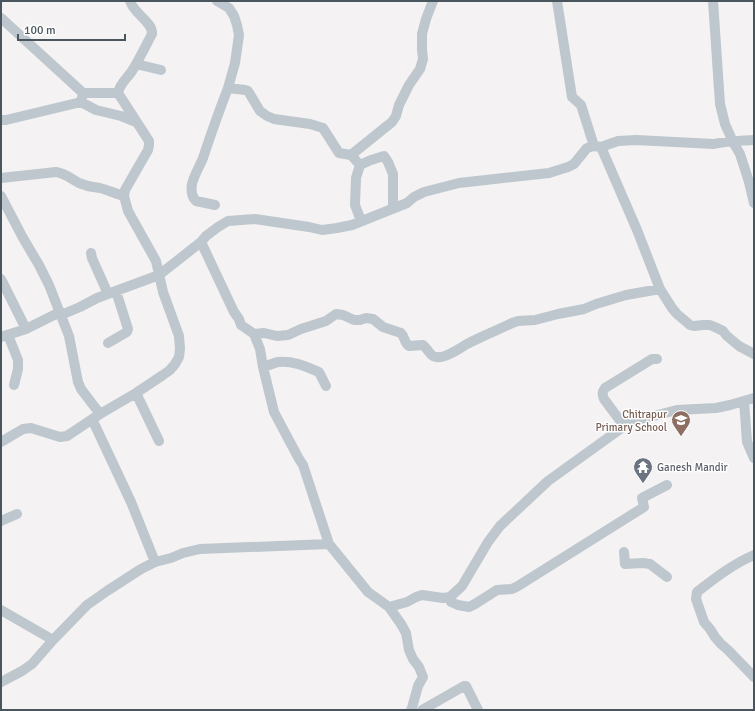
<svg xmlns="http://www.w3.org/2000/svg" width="755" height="711" font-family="Signika,sans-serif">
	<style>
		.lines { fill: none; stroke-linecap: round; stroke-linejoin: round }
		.minor { stroke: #bec7cd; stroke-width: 10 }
		.labels { text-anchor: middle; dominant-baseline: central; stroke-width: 3; stroke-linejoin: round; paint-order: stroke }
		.education-label { font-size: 11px; fill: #785e54; stroke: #fff; text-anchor: end }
		.worship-label { font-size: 11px; fill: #5b616d; stroke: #fff; text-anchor: start }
	</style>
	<rect width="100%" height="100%" fill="#f4f2f2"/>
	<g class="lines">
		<path class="minor" d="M217 1 229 8 234 16 237 25 239 35 235 63 228 88 245 90 248 91 260 111 267 116 274 119 310 124 323 128 339 153 351 155 360 165
			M557 1 572 97 581 105 594 146
			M713 1 720 104 725 124 733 142 740 154 749 182 754 203
			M1 18 83 93H118
			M136 64 161 70
			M81 102 96 110 121 116 136 122
			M1 120H6L81 102 83 93
			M601 147 637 230 660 289 672 308 677 314 690 325 694 326 703 325H710L717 328 723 331 727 336 739 346 754 354
			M351 155 392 122 396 116 399 105 409 85 420 69 423 59 422 50V34L426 19 433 1
			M1 178 56 172C69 174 73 182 85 185 90 187 95 187 100 188 108 190 116 194 124 196
			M1 196 23 238 39 265 49 285 69 336 78 382 81 389 100 414
			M215 205 196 201C191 196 191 190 192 184 194 175 200 166 203 158 211 134 219 111 228 88
			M361 221 355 205 356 178 360 165 371 160 384 156 388 162 393 174V209
			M201 242 234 312 239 319 241 325 254 334 260 349 263 367 274 412 299 459 303 465 329 544 368 592 389 607 407 602 416 597 422 595 443 598 450 597 462 586 488 542 500 526 548 481 630 422 677 410 716 408 730 405 754 398
			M91 253 92 258 108 294
			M1 279 26 329 60 312
			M61 315 80 307 97 298 159 275 201 242 206 236 218 227 228 221 255 219 309 227 322 230 337 228 352 225 407 203 414 197 424 192 459 183 549 173 568 167 574 164 587 148 594 146 601 147 618 141 636 140 714 144C727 141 740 141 754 140
			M254 334 264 333 277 336 288 335 301 329 326 321 336 314 343 315 354 320H360L366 318 373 319 383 327 401 333C405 337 404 343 409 346L423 345C427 348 431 357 436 357 445 359 460 348 467 344 482 336 498 330 512 323L518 321 535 320 558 314 584 309 596 304 626 295 660 289
			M8 335 18 360V369L14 385
			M1 337 26 329
			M108 343 127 332 128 329 116 291
			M263 367C268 366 273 363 278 362 292 360 307 367 319 372L326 386
			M136 393 159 441
			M744 401 747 442 754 458
			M92 419 131 502 155 562
			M624 426 604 399C602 394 602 392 605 388L652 359H657
			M1 442 23 429 31 428 60 437 67 436 100 414 136 393 163 375 170 370 175 364 179 357 180 349 179 336 163 292 156 261 128 211 124 196 125 190 148 150 149 145V141L118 93C120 83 127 79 132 71 139 60 145 47 152 34 153 22 134 14 130 1
			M1 521 17 514
			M624 552 625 564 643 563 650 564 667 577
			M754 555C733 564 715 578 697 592L696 599 704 622 710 629 715 637 721 644 728 650 754 677
			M451 602 458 605 469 607 475 604 497 590 512 589 518 586 644 507 642 498 667 485
			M389 607 401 624 406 633 409 650 413 659 419 667 423 677 418 686 412 708 411 710
			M1 610 53 640
			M1 682 22 671 32 664 53 640 87 605 107 591 141 569 155 562 171 558 183 553 200 549 329 544
			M422 710 464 686H466L478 710"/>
	</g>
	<defs>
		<g id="school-pin" transform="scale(1)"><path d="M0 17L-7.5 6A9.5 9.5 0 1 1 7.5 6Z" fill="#8d6e63" stroke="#fff"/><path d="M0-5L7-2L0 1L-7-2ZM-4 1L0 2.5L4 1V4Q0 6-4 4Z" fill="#fff"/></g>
		<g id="temple-pin" transform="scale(1)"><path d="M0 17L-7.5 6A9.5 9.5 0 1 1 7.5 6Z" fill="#6b7280" stroke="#fff"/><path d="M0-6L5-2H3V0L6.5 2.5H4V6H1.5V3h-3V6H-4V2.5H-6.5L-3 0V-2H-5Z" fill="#fff"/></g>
	</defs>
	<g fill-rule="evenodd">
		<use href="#school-pin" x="681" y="420"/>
		<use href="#temple-pin" x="643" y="467"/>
	</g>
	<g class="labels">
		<g class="education-label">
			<text x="667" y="414">Chitrapur<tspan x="667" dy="13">Primary School</tspan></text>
		</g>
		<g class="worship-label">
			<text x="657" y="467">Ganesh Mandir</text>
		</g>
	</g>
	<rect width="755" height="711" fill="none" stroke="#4a565e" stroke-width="4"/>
	<path d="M18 34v6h107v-6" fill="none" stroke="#4a565e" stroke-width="2"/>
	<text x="24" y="34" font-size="12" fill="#4a565e" stroke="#ffffff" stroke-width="3" paint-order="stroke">100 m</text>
</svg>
